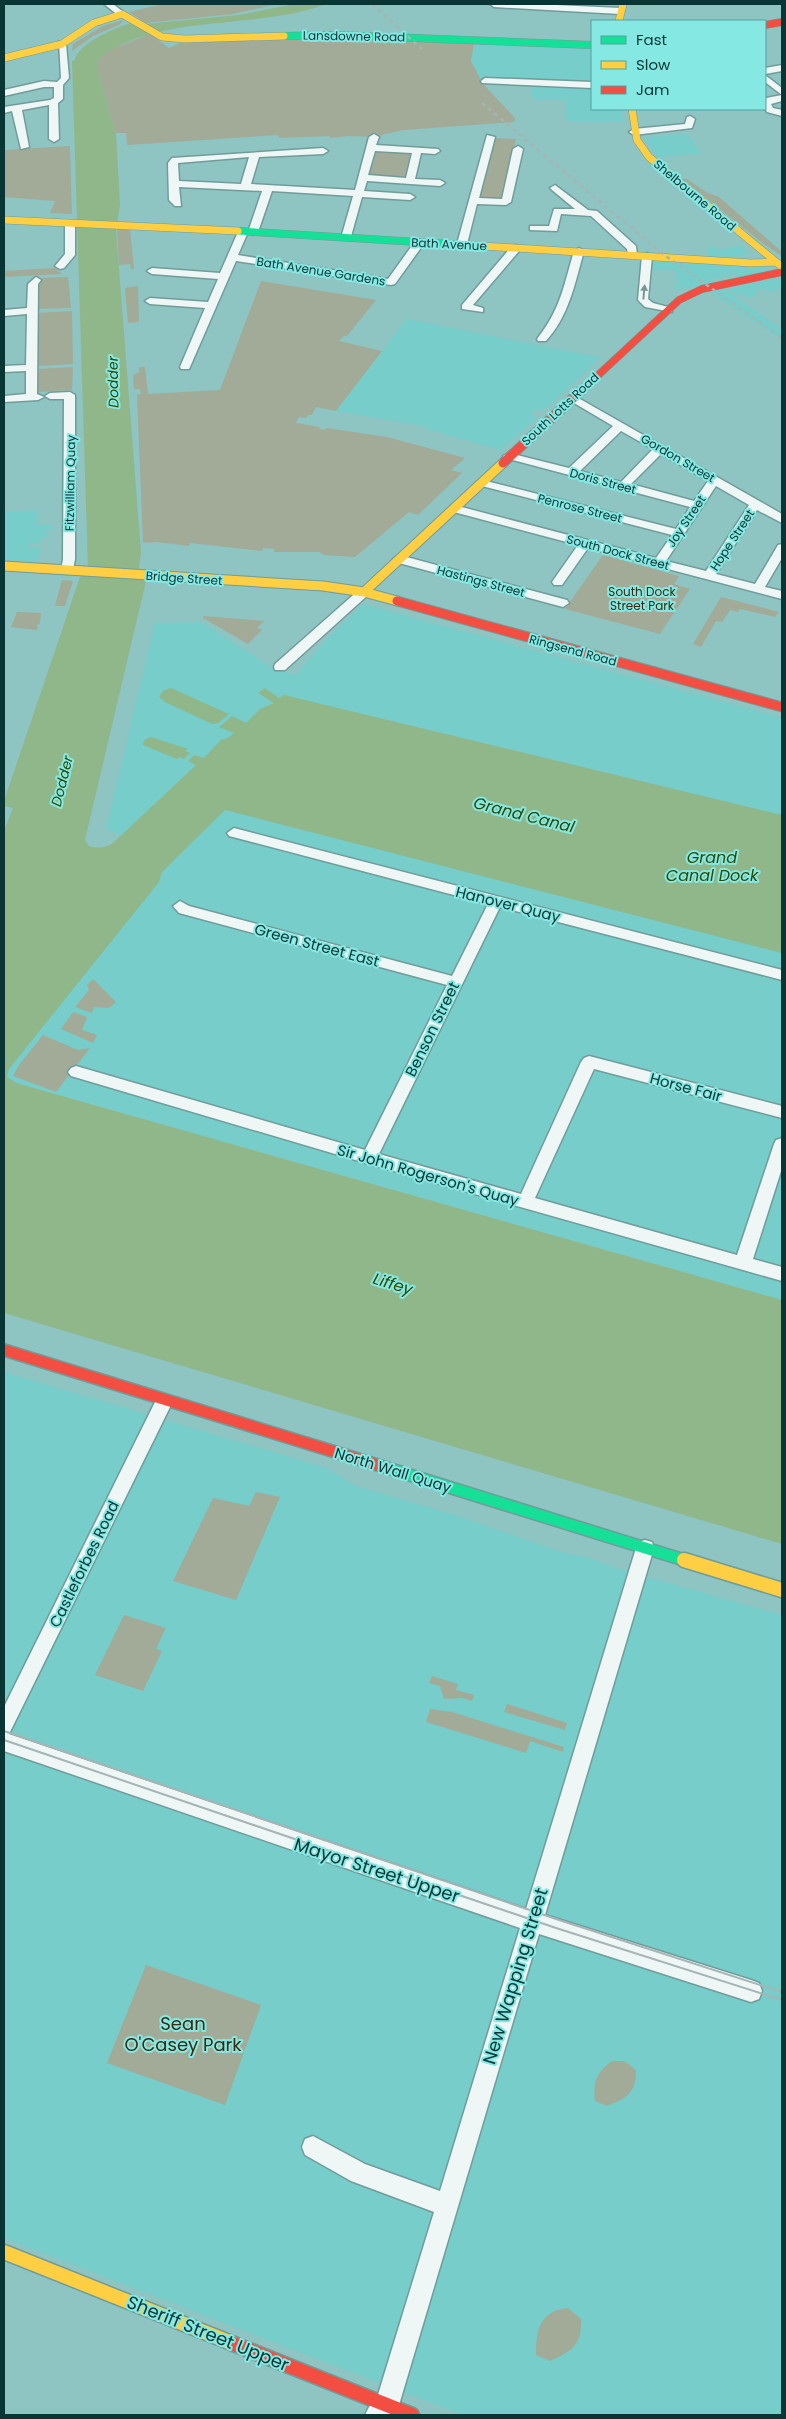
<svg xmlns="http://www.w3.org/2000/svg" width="786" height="2419" font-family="Poppins,sans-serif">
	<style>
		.built { fill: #76cdca }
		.green { fill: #a2ab97 }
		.water { fill: #8fb78a }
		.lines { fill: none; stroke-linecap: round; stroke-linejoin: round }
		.street-casing { stroke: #709c9a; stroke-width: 3 }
		.fast-far1-casing { stroke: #709c9a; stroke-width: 8 }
		.fast-casing { stroke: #709c9a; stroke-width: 14 }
		.slow-far3-casing { stroke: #709c9a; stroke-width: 8 }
		.slow-far2-casing { stroke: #709c9a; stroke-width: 11 }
		.slow-far1-casing { stroke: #709c9a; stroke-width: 14 }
		.slow-casing { stroke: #709c9a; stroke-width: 17 }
		.jam-far3-casing { stroke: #709c9a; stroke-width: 8 }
		.jam-far2-casing { stroke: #709c9a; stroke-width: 11 }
		.jam-far1-casing { stroke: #709c9a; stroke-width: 14 }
		.jam-casing { stroke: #709c9a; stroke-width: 17 }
		.street { fill: #eef6f6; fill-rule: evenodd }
		.fast-far1 { stroke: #16e098; stroke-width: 7 }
		.fast { stroke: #16e098; stroke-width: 11 }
		.slow-far3 { stroke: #ffcf43; stroke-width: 7 }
		.slow-far2 { stroke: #ffcf43; stroke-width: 9 }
		.slow-far1 { stroke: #ffcf43; stroke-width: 11 }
		.slow { stroke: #ffcf43; stroke-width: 14 }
		.jam-far3 { stroke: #f24e42; stroke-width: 7 }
		.jam-far2 { stroke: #f24e42; stroke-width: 9 }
		.jam-far1 { stroke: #f24e42; stroke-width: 11 }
		.jam { stroke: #f24e42; stroke-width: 14 }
		.tram { stroke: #a6b4b4; stroke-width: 2 }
		.rail { stroke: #a6b4b4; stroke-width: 2.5; stroke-dasharray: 4 4; stroke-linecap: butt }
		.oneway { fill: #7c9696 }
		.labels { text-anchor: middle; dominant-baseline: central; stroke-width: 4; stroke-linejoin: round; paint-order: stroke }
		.far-street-label { font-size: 12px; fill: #093635; stroke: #85e8e3 }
		.far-park-label { font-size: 12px; fill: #3c290e; stroke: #85e8e3 }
		.far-water-label { font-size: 14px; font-style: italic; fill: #2b4903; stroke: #85e8e3 }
		.street-label { font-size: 15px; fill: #093635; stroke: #85e8e3 }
		.water-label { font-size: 16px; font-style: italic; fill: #2b4903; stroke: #85e8e3 }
		.near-street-label { font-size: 18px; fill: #093635; stroke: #85e8e3 }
		.near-park-label { font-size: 18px; fill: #3c290e; stroke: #85e8e3 }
	</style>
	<rect width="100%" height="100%" fill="#8ec4c2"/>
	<path class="built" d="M474 44 592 48V109H621L623 122 566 121 565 100H533L531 86 483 84 471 61Z
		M684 134 688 136 702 153 657 157 644 138Z
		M712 245 719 250 741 245 749 254 731 257 707 256V248Z
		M650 261 764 268 767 273 739 278 736 274 710 279 782 330V340L701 286 675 290 673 285 680 283 674 276 678 274 674 270H650Z
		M776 279 782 280V287L771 292 764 289 754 290 758 295 747 298 743 294 737 295 728 289Z
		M407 319 582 354 601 357 547 408 533 411 532 413 536 418 501 450 427 429 428 427 423 426 336 411Z
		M38 511V525H53V529L45 530 48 537 41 538 40 544 28 543 27 547 6 546 41 548 37 562 4 560V512Z
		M363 604 782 718V1300L16 1083 7 1077 9 1069 173 857 106 829 155 623 196 622 207 626 274 669 296 675 323 643Z
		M4 1372 327 1468 354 1485 461 1517 561 1552 586 1557 613 1567 782 1615V2415H463L4 2238Z"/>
	<path class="green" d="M163 4H278L232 14 146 23 129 12Z
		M124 20 119 25 93 36 72 51 73 44 103 26Z
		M150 34 169 48 181 43 308 38 474 44 471 61 483 84 515 118 514 122 404 130 381 135 380 137 348 136 330 138V136L279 138 278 135 127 145 126 133H116L97 70V60L111 49Z
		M492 138 516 139 502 199H480Z
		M70 146 72 214 50 213 55 201 4 197V150Z
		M377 150 412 152 406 178 369 176Z
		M682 179H687L706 192 719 197 782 252V256L764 244Z
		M117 228 130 229 134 269H131L130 264 119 265Z
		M55 268 62 274 4 277V271Z
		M68 277 71 308 36 309V297L42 278Z
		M261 281 376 300 347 336H344L339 341 382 351 336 411 316 407 312 415H308L306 418 299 417 296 423 320 427 319 429 325 430 326 428 387 437 465 458 451 470 462 473 418 515 409 512 355 557 324 555 319 552H274V549L263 548 262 551 190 543 189 546 157 542 143 543 137 395H134L141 394 140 389H134L133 375 139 372V367H145L148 394 220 390Z
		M138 286 139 322 128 323 125 288Z
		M72 311 73 364 39 366 36 364V313Z
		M73 367 72 390 36 392V371L39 369Z
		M603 555 679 576 674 584 690 589 660 634 565 609Z
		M62 580 73 581 65 606H55Z
		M721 597 779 612 775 617 740 609 738 612 730 610 722 622 716 621 701 647 693 644Z
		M17 612 41 613 40 623 36 626 38 627 37 630 11 627Z
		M203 616 264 621 257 628 262 630 248 644 203 618Z
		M93 979 116 1002 109 1008 94 1007 92 1013 75 1007 89 990 87 985Z
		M73 1012 87 1017 82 1030 97 1035 93 1043 61 1029Z
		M43 1035 78 1050 90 1048 56 1092 13 1076 19 1065Z
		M256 1492 280 1497 236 1600 173 1581 213 1498 249 1506Z
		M124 1615 166 1628 156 1649 162 1651 143 1691 95 1675Z
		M432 1676 458 1684 456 1690 474 1695 472 1701 462 1698 444 1699 440 1686 429 1683Z
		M507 1704 567 1723 565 1730 504 1712Z
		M430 1709 452 1712 564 1747 563 1752 530 1741 526 1753 426 1722Z
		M146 1965 261 2005 225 2105 107 2063Z
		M612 2061H624L636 2070C636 2093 627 2098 607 2106L595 2101C593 2081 596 2073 612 2061Z
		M568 2308 581 2319C582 2345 572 2351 550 2361L536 2355C536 2329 540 2311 568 2308Z"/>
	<path class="water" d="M295 4H326C256 31 155 12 97 60V70L116 133 120 205 116 230 141 553 137 579 146 581 85 840 89 846C98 849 105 848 113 843L196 765 188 761 194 755 204 758 222 739H226L234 733 219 727 232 716 246 723 260 709 274 703 258 693 265 688 279 698 284 695 782 815V953L225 810 162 872 159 882 9 1069 7 1077 16 1083 782 1300V1544L4 1313V831L13 808 4 806V801L80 577 85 575 88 568 72 61 75 60C77 44 117 27 131 23L136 25 239 15Z
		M171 688 229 714 218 723 212 724 165 702 159 697 163 691Z
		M151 737 188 749 185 751 190 753 184 759 180 757 177 759 143 745 144 740Z"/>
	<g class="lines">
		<g class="street-casing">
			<path id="street" d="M104 4H113L126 14 119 16Z
				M490 4H535L620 8 624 11 620 14 494 7Z
				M59 42 66 44 69 78 63 85V99L58 103 59 139 54 142 49 139V105L22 110 29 147 21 149 12 111 4 113V107L50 100 54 98V87H44L4 96V90L44 81 57 82 61 78Z
				M782 65V71L765 74V68Z
				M765 75 782 88V95L765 82Z
				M485 78 592 82V88L482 83 481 81Z
				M782 95V101L771 104 773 108 782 110V116L767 112 765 109 766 98Z
				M690 116 695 119 692 128 634 135 629 132 634 129 685 124 687 117Z
				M374 134 379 137 376 145 438 149 440 151 435 154 421 153 415 179 440 180 445 183 440 186 367 181 364 191 410 194 415 197 410 200 362 197 350 240 341 238 353 196 272 191 258 232 253 235 248 232 262 191 179 187 181 206H175L169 200 168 163 172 158 323 148 328 151 323 154 259 157 251 184 355 190 369 137ZM375 151 412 153 406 178 368 175ZM249 157 241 184 179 181 178 163Z
				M487 135 495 137 479 198 502 199 513 149 518 146 523 149 511 202 506 205 477 204 467 244 462 247 457 244Z
				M555 185 588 210 597 211 636 246 637 257H629L627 249 591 216 561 214 557 231 530 230V226H549L554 209H575L552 190 550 188Z
				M70 221 75 224V255L64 268 60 269 55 266 65 254V224Z
				M243 229 248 232 238 255 388 279 416 240 425 242 395 284 391 285 236 261 190 367 189 369H181L180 367 205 308 150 304 145 301 150 298 208 302 218 279 152 274 147 271 152 268 220 273 238 232Z
				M516 245 520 246V250L473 305 483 308V312L462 309V305L512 246Z
				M579 248 584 251C575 283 569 316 546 341H538L537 339C561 308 563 288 574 251Z
				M647 253 652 256 648 299 653 303 672 308V312L645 307 638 300 642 256Z
				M36 277 41 280 38 284 37 394 44 397 38 400 4 402V396L26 394V371L4 372V366L26 365 27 314 4 316V310L27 308 28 284Z
				M70 392 75 395V559L73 570 67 574 61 570 63 559 64 399H50L45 396 50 393Z
				M573 395 782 514V523L757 510 716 574 755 584 778 545 782 544V558L765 587 782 591V599L588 548 562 585H554L552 582 578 545 450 511 448 509 454 505 656 558 672 535 478 485 476 483 482 480 676 529 690 507 505 458 503 456 509 453 569 468 613 426 569 400V396ZM621 431 653 449 621 482 580 471ZM661 454 708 481 694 501 631 484ZM716 486 749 505 706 571 666 561Z
				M399 555 567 600 569 603 563 607 395 562 393 559Z
				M364 588 368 589 370 592 368 595 285 670H275L274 667 275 664 360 589Z
				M234 828 782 970V980L500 907 379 1154 521 1194 581 1062 584 1058 589 1056 782 1106V1118L594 1069 535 1198 737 1255 774 1144 776 1140 782 1138V1168L753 1259 782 1267V1281L369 1164 71 1076 68 1072 71 1068 76 1066 365 1150 447 985 179 913 173 906 180 901 189 906 452 976 488 904 229 836 227 833Z
				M164 1394 170 1396 173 1401 9 1734 526 1909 636 1548 638 1542 645 1540 652 1542 654 1548 545 1915 751 1980 759 1983 762 1991 759 1999 751 2002 539 1934 399 2405 394 2415H365L369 2407 377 2398 434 2212 351 2181 305 2155 302 2147 305 2139 313 2136 365 2164 440 2191 520 1928 4 1751V1707L158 1396Z"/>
		</g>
		<g class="fast-far1-casing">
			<path id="fast-far1" d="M284 36 337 35 592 45
				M238 231 467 245"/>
		</g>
		<g class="fast-casing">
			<path id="fast" d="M384 1467 684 1560"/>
		</g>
		<g class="slow-far3-casing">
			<path id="slow-far3" d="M619 21 623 4
				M4 58 62 44 94 23 122 14 162 37 185 39 284 36
				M632 109 637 140 649 157 781 266
				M4 220 238 231
				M467 245 751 263 776 262"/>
		</g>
		<g class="slow-far2-casing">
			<path id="slow-far2" d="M4 566 323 586 364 592 397 601
				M364 592 503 463"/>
		</g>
		<g class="slow-far1-casing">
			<path id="slow-far1" d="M684 1560 687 1561"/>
		</g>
		<g class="slow-casing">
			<path id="slow" d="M684 1560 782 1590
				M4 2252 234 2344"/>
		</g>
		<g class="jam-far3-casing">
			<path id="jam-far3" d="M765 25 782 22
				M580 392 679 300 702 289 782 272"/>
		</g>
		<g class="jam-far2-casing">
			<path id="jam-far2" d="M503 463 581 391
				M397 601 782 707"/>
		</g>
		<g class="jam-far1-casing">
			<path id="jam-far1" d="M4 1350 384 1467"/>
		</g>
		<g class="jam-casing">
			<path id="jam" d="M234 2344 412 2415"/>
		</g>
		<use href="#street" class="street"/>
		<use href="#fast-far1" class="fast-far1"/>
		<use href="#fast" class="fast"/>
		<use href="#slow-far3" class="slow-far3"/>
		<use href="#slow-far2" class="slow-far2"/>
		<use href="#slow-far1" class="slow-far1"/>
		<use href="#slow" class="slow"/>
		<use href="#jam-far3" class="jam-far3"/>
		<use href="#jam-far2" class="jam-far2"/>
		<use href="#jam-far1" class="jam-far1"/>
		<use href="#jam" class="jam"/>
		<path class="tram" d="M4 1731 559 1920 782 1992
			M4 1740 556 1928 782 2000"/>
		<path class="rail" d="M372 4 422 49
			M482 103 660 252 782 338"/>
	</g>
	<defs><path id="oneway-solid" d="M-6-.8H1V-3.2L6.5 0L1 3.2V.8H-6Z" transform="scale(1.25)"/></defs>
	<use class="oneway" href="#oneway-solid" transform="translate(644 292) rotate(-85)"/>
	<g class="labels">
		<g class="far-street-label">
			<text transform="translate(354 36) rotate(1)">Lansdowne Road</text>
			<text transform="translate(695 195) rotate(40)">Shelbourne Road</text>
			<text transform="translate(449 244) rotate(3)">Bath Avenue</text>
			<text transform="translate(321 271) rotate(9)">Bath Avenue Gardens</text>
			<text transform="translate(560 409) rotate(-43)">South Lotts Road</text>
			<text transform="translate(678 458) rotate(30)">Gordon Street</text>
			<text transform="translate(603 481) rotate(15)">Doris Street</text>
			<text transform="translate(70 483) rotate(-89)">Fitzwilliam Quay</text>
			<text transform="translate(580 508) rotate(14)">Penrose Street</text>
			<text transform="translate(686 521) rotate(-56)">Joy Street</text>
			<text transform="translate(732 540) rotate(-57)">Hope Street</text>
			<text transform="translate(618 552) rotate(15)">South Dock Street</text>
			<text transform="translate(184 578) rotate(4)">Bridge Street</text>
			<text transform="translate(481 581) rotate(15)">Hastings Street</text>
			<text transform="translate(573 650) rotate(15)">Ringsend Road</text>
		</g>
		<g class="far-park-label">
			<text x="642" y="591">South Dock<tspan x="642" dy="14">Street Park</tspan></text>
		</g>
		<g class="far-water-label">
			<text transform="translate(113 382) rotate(-91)">Dodder</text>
			<text transform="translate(62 781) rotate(-76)">Dodder</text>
		</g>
		<g class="street-label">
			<text transform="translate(508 904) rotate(14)">Hanover Quay</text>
			<text transform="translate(317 945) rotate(15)">Green Street East</text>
			<text transform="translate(432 1029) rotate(-64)">Benson Street</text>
			<text transform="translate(686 1087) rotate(15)">Horse Fair</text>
			<text transform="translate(428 1175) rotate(16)">Sir John Rogerson's Quay</text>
			<text transform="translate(393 1470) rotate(17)">North Wall Quay</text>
			<text transform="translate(84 1564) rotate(-64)">Castleforbes Road</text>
		</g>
		<g class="water-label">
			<text transform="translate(524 815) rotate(14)">Grand Canal</text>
			<text x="712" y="857">Grand<tspan x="712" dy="18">Canal Dock</tspan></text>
			<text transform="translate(393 1284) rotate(17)">Liffey</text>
		</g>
		<g class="near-street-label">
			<text transform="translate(377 1870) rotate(18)">Mayor Street Upper</text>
			<text transform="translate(515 1976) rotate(-73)">New Wapping Street</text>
			<text transform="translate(208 2333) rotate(22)">Sheriff Street Upper</text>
		</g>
		<g class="near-park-label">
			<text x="183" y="2023">Sean<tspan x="183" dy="21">O'Casey Park</tspan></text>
		</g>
	</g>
	<rect width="786" height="2419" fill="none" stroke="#093635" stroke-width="10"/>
	<rect x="591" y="20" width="175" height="90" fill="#85e8e3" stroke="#53a19d"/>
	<rect x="601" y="36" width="25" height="8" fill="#16e098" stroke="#53a19d"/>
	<text x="636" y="45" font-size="15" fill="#093635">Fast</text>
	<rect x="601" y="61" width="25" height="8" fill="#ffcf43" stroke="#53a19d"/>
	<text x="636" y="70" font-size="15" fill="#093635">Slow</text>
	<rect x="601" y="86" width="25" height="8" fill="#f24e42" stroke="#53a19d"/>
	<text x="636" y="95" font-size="15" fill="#093635">Jam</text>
</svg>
